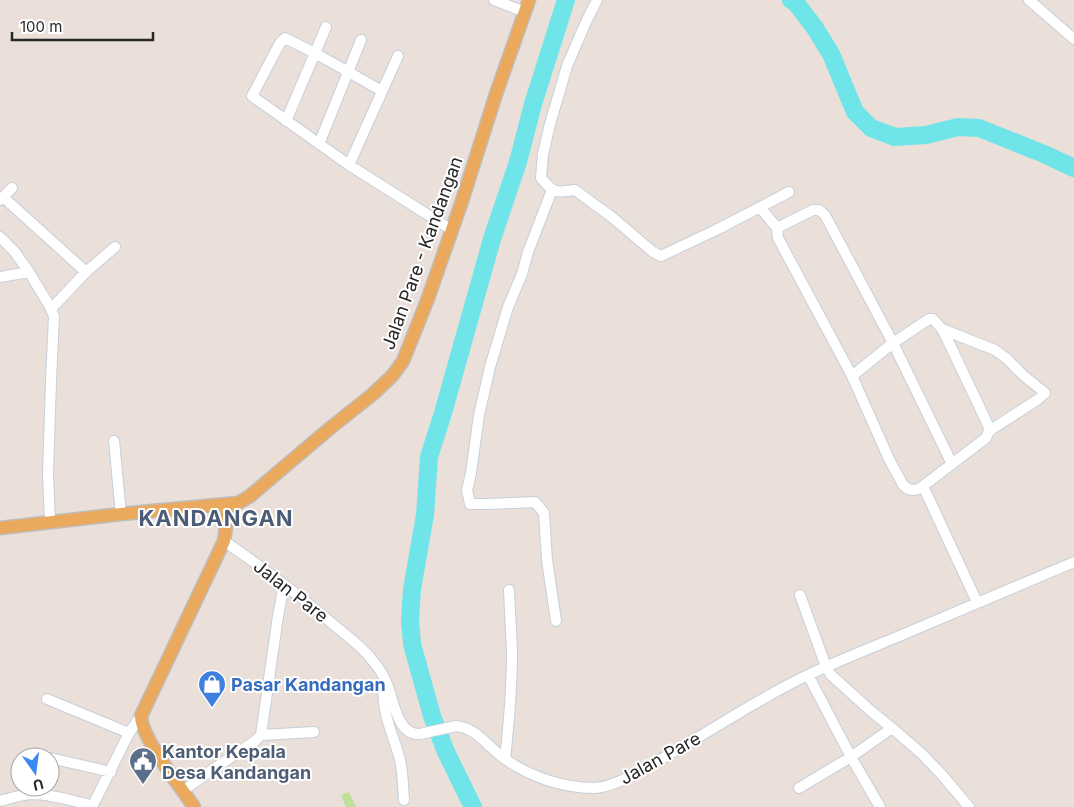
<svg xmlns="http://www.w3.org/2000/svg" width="1074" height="807" font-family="Inter,sans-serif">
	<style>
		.green { fill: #c0df97 }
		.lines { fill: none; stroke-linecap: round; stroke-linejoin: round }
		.river { stroke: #6fe5e9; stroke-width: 18 }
		.minor-casing { stroke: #c7cfd9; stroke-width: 12 }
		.major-casing { stroke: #bebebe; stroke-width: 15 }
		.minor { stroke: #fff; stroke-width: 10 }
		.major { stroke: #eaa95d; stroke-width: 12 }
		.labels { text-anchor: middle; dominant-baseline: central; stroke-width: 4; stroke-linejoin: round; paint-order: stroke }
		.street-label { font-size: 18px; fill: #272727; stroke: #fff }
		.shop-label { font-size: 18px; font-weight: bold; fill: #366cbe; stroke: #fff; text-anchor: start }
		.service-label { font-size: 18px; font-weight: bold; fill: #4e5e75; stroke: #fff; text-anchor: start }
		.district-label { font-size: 22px; font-weight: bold; letter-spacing: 1px; fill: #4a5c76; stroke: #fff }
	</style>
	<rect width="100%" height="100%" fill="#eadfd9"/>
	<path class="green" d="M349 792 356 807H346L341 795Z"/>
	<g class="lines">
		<path class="river" d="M791 0 796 3 815 28 831 54 855 112 871 128 895 137 926 135 958 127 979 128 1044 154 1074 168
			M473 807 446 752 432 716 412 644 410 620 412 589 425 515 429 457 443 413 492 239 518 162 533 104 566 0"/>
		<g class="minor-casing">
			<path id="minor" d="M494 0 525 12
				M597 0 586 22 567 66 550 124 543 154 541 178C554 193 555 193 575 190L613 218 653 252 661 256 718 229 789 192
				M1029 0 1074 39
				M382 91 315 53 285 38 280 43 252 96 349 165 452 230
				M286 121 326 27
				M319 144 361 40
				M349 165 398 56
				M552 190 528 252 522 274 508 307 490 367 479 415 471 473 467 490 470 504H488L535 502 544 513 547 560 556 621
				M3 197 86 272
				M0 200 12 188
				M760 207 777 228 778 238 852 376 889 459 903 485 908 489 913 490 919 489 986 438 989 431 988 425 951 347 942 329 933 319H929L893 343 852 376
				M777 228 813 210H819L825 215 893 343 952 464
				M0 237 14 251 29 272 49 305 54 316 51 381 48 474 50 521
				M0 277 29 272
				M51 309 86 272 115 247
				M942 329 995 350 1006 358 1023 375 1045 393 1037 400 989 431
				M114 441 121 514
				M923 486 977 602
				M224 541C262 567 299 595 334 625 347 636 363 647 373 661 379 668 384 676 387 684 394 701 397 735 420 734L456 726C477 728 489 748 505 759 530 777 564 788 594 788 621 787 667 755 692 741 731 718 769 693 810 674 838 661 868 649 897 637 956 612 1015 587 1074 562
				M800 595 824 661 830 674 872 712 892 728 922 754 943 776 969 807
				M808 675 851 757 880 807
				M386 683C377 703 395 739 400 760 403 773 403 787 404 800
				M47 699 129 733
				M261 735 314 732
				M33 754 46 757
				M50 758 111 772
				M505 759C509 723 512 688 512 651 511 631 510 610 509 590
				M799 788 851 757 892 728
				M183 791 209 772 255 741 261 735 278 616 284 585
				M0 801C11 798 23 794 35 794 54 795 74 801 93 806
				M92 807 129 733 141 716"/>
		</g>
		<g class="major-casing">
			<path id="major" d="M0 528 121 514 238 503 250 496 329 429 373 394 392 376 403 361 427 301 461 204 496 94 529 0
				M194 807C181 787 141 738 141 716L224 541 229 504"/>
		</g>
		<use href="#minor" class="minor"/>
		<use href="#major" class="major"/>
	</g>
	<defs>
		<g id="shop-pin" transform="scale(1.4375)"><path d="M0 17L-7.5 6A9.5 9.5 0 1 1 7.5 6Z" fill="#3f7fe0" stroke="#fff"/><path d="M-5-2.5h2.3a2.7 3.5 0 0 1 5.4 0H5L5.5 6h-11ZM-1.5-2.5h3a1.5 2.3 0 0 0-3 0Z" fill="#fff"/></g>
		<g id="civic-pin" transform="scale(1.4375)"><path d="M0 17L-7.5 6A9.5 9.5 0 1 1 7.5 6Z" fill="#5c6f8a" stroke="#fff"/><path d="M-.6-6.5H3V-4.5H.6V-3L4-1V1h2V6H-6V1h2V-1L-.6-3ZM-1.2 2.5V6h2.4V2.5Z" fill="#fff"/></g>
	</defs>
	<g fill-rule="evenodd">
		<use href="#shop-pin" x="212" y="684"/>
		<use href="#civic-pin" x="143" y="761"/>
	</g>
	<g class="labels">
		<g class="street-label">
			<text transform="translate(422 253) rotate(-70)">Jalan Pare - Kandangan</text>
			<text transform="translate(291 591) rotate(38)">Jalan Pare</text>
			<text transform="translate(660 758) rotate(-29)">Jalan Pare</text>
		</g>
		<g class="shop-label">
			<text x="231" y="684">Pasar Kandangan</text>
		</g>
		<g class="service-label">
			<text x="162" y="751">Kantor Kepala<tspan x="162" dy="21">Desa Kandangan</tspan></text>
		</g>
		<g class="district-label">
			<text x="216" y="518">KANDANGAN</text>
		</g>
	</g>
	<g transform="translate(35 772) rotate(166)"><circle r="24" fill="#ffffff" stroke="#a9a9a9"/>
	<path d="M0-4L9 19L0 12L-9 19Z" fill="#3d89f2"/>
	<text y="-8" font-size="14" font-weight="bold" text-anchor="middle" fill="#272727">U</text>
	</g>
	<path d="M12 32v8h141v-8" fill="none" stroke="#272727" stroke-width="2.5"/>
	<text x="20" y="32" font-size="15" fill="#272727" stroke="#ffffff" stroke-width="4" paint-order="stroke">100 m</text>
</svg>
